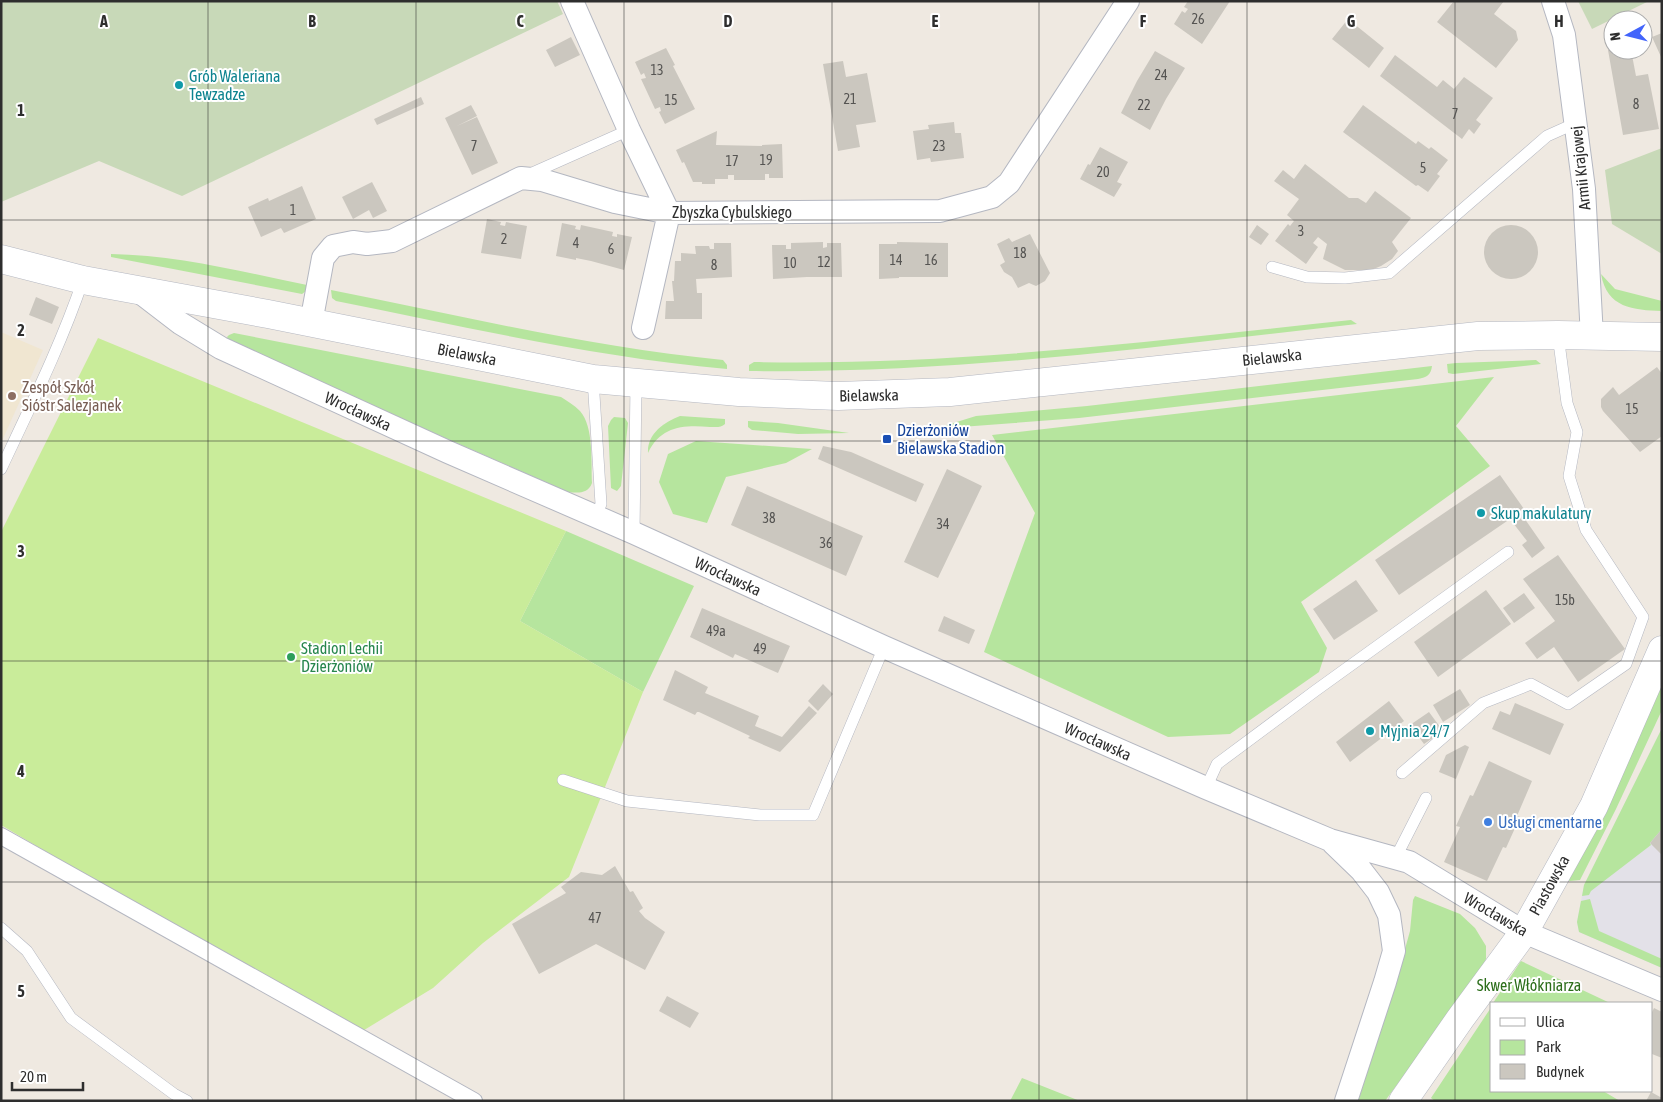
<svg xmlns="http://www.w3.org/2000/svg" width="1663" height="1102" font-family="'Asap Condensed',sans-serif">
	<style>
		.industrial { fill: #e3e1e8 }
		.education { fill: #f0e6d1 }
		.green { fill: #b6e59e }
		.cemetery { fill: #c8d9b8 }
		.pitch { fill: #c9ec9a }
		.building { fill: #cbc7bf }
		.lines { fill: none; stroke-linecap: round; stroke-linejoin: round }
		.service-casing { stroke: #b4b7c1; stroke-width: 12 }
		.pedestrian-casing { stroke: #b4b7c1; stroke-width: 18 }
		.minor-casing { stroke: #b4b7c1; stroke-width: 24 }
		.tertiary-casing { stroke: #b4b7c1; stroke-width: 29 }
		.secondary-casing { stroke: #b4b7c1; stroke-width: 29 }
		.service { stroke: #fff; stroke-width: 11 }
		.pedestrian { stroke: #fff; stroke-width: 16 }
		.minor { stroke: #fff; stroke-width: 22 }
		.tertiary { stroke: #fff; stroke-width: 28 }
		.secondary { stroke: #fff; stroke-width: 28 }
		.grid { fill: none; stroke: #2e2e2e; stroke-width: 1; stroke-opacity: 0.55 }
		.culture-dot { fill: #0f9aa8; stroke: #fff; stroke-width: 2 }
		.education-dot { fill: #8d6e63; stroke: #fff; stroke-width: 2 }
		.transit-dot { fill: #1a4fb4; stroke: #fff; stroke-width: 2 }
		.leisure-dot { fill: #2e9e5b; stroke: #fff; stroke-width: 2 }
		.shop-dot { fill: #3f7fe0; stroke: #fff; stroke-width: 2 }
		.labels { text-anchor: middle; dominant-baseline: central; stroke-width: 4; stroke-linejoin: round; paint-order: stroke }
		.number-label { font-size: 14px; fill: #555452 }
		.culture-label { font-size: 16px; fill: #0d838f; stroke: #fff; text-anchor: start }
		.street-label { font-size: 16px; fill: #2e2e2e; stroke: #fff }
		.education-label { font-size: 16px; fill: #785e54; stroke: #fff; text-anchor: start }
		.transit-label { font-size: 16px; fill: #164399; stroke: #fff; text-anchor: start }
		.leisure-label { font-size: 16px; fill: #27864d; stroke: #fff; text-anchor: start }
		.shop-label { font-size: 16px; fill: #366cbe; stroke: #fff; text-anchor: start }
		.park-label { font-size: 16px; fill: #2c6e1b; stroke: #fff }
		.grid-label { font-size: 16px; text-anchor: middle; font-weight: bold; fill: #2e2e2e; stroke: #fff; stroke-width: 4; stroke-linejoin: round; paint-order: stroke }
	</style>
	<rect width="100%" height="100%" fill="#efe9e1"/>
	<path class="industrial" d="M1662 728V968L1579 932 1577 922 1584 885Z"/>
	<path class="education" d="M1 332 43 350 1 443Z"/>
	<path class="green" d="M111 254C177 255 243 272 307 285L306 291 302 294 111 257Z
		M1601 274 1615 289 1662 301V311C1633 310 1607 308 1601 274Z
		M331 290C461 316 592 347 723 360L727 365V369C595 357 466 327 336 301L332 298Z
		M1351 320 1357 324C1155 347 953 374 749 371V365L754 362C953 366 1152 341 1351 320Z
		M234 333 561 397C567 401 574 405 580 411 594 427 591 462 592 483 588 494 578 493 568 492L284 367 230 342 227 337 229 335Z
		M1536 360 1541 364 1453 374 1448 373 1447 364 1456 363Z
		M1432 366C1431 375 1427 377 1418 379L1079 418 934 429 976 416 1087 406Z
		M1494 377 1456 426 1490 466 1301 602 1327 648 1319 672 1230 734 1168 737 984 652 1035 513 992 435Z
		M680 416 725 419V424C721 428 716 427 710 427 683 425 661 426 648 453 647 434 664 422 680 416Z
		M614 417 625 418 628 423 621 486 617 491 611 488 608 426 611 420Z
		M748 421 778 423 849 433 798 434 752 430 748 427Z
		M696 441 812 449 786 463 726 477 707 523 673 514 659 482 668 454Z
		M566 531 694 586 643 692 520 621Z
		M1662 682V710L1616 809 1580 880 1570 881 1567 880Z
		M1662 728V829L1650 843 1651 845 1591 891 1589 895 1582 896 1584 885Z
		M1415 896 1460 914 1475 928 1486 946V959L1480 972 1385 1101H1358L1391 999 1410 931 1413 900Z
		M1590 899 1599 931 1662 959V968L1579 932 1577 922 1581 901Z
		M1521 961 1610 1003H1493Z
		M1492 1006V1091H1603L1620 1101H1435L1431 1098Z
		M1022 1078 1080 1101H1010Z"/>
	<path class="cemetery" d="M1 1H557L563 14 182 196 99 161 1 202Z
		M1578 1H1649L1592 29Z
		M1662 148V254L1612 224 1605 170Z"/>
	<path class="pitch" d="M98 338 566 531 520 621 643 692 569 877 483 943 433 988 356 1035 1 825V532Z"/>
	<path class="building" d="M1188 1H1230L1202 44 1174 24 1182 11 1185 13 1188 9 1184 7Z
		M1454 1H1504L1494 14 1516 31 1518 40 1496 68 1437 22Z
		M1348 19 1384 48 1369 68 1332 39Z
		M1662 33V59L1652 37Z
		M571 37 580 55 555 67 546 50Z
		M666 48 675 65 673 66 695 109 665 124 659 112 661 111 660 107 655 109 641 79 646 78 644 73 641 75 635 62Z
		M1613 48V50H1631L1636 76 1648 74 1659 129 1623 135 1608 50Z
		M1155 51 1185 68 1166 99 1150 130 1121 113 1137 81Z
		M1395 55 1437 87 1443 80 1454 89 1464 77 1493 98 1476 120 1481 124 1474 134 1469 129 1462 139 1380 76Z
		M843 61 846 77 867 73 876 122 856 125 860 147 838 151 823 64Z
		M421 97 424 104 377 125 374 119Z
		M471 105 477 116 457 126 477 117 498 163 472 175 445 118Z
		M1363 105 1416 144 1418 141 1429 149 1431 147 1448 160 1437 174 1440 176 1428 192 1418 185 1416 186 1343 132Z
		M954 122 955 133H961L964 158 931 162 930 158 917 160 913 131 929 129 928 125Z
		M717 131 716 145 762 146V145L782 144 783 178H769V174H765V180H734V175H728V179H715V184H702V182H693L684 162 682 163 676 150Z
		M1100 147 1128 162 1117 182 1122 184 1114 197 1080 179 1088 164 1090 165Z
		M1305 164 1349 198H1358L1366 203 1375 191 1411 218 1392 242 1398 251 1392 259 1381 266 1371 270H1345L1323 259 1327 244 1318 237 1313 243 1318 247 1306 264 1275 241 1288 224 1290 226 1294 221 1287 215 1299 199 1274 181 1283 170 1294 179Z
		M372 182 387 211 373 218 369 210 353 219 342 197Z
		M302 186 316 219 284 233 281 228 261 237 248 207 268 198 269 201Z
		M487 219 501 222 500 225 505 226 506 222 527 226 521 259 481 253Z
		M562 223 576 226 575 229 580 230 581 225 613 232 612 236 617 237V234L632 237 624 270 591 261 576 258V260L556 256Z
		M1484 252a27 27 0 1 1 54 0a27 27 0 1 1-54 0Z
		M1257 225 1269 234 1261 245 1249 237Z
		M1030 234 1050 273 1045 281 1036 286 1029 283 1018 288 1012 277 1004 272 1000 265 1005 262 997 244 1009 238 1012 242Z
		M823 242V248L827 247V243H841L842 277H807L773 279 772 245H786V249H791V243Z
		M897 242 948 243V277H899V278L879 279V244H897Z
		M714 243H731L732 277 696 279 697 293H702V319H665L666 301H674L672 281H674L675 261H681V253L696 254 695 246H709L710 249H714Z
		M36 297 59 307 52 324 29 315Z
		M1657 367 1662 374V436L1640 452 1603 411 1601 407V399L1613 387 1619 395Z
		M823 446 851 452 924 484 916 502 818 459Z
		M947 469 982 486 938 578 904 562Z
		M1500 475 1524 509 1520 512 1545 548 1532 558 1522 545 1527 541 1510 519 1399 595 1375 560Z
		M747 486 863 536 846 576 731 525Z
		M1558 555 1625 649 1578 682 1554 647 1537 659 1525 643 1555 621 1523 579Z
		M1356 580 1378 611 1334 640 1313 609Z
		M1486 590 1511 624 1438 677 1414 642Z
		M1524 593 1535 608 1514 623 1503 608Z
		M702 608 790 646 778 673 735 654 733 658 690 637Z
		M944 616 975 630 969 644 938 631Z
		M675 670 708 687 705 693 759 716 755 726 782 737 809 706 817 713 780 752 748 738 750 736 699 712H697L695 715 663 700Z
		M823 684 833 694 818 711 808 701Z
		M1460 689 1470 705 1443 722 1433 705Z
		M1389 701 1404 721 1350 762 1336 742Z
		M1515 703 1564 724 1550 755 1492 729 1500 711 1510 715Z
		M1429 712 1443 731 1424 744 1410 725Z
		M1465 745 1469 747 1456 779 1439 772 1446 755Z
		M1489 761 1532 781 1517 816 1520 817 1506 848 1503 847 1487 881 1444 862 1460 827 1456 826 1470 795 1473 796Z
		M1662 829V855L1650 843Z
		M615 866 630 892 633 891 643 908 639 911 645 918 665 932 645 970 596 944 539 974 512 924 566 893 561 887 581 872 602 875Z
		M667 996 699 1013 690 1028 659 1011Z
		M1654 1008 1662 1012V1058L1652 1054V1012Z
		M1651 1092 1662 1098V1101H1646Z"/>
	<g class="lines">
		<g class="service-casing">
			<path id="service" d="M530 174 629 130
				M1272 267 1307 277 1345 278 1389 273 1547 136 1576 123
				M593 379 601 504 596 516
				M1 469C30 407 61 345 83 280
				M634 533 636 384
				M1402 773 1483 703 1531 684 1568 704 1626 664 1643 617 1586 530 1569 476 1577 432 1567 403 1558 335
				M563 780 627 801 760 815H813L884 647
				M1206 788 1217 764 1315 691 1508 552
				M1395 859 1426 798
				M1 928 27 951 71 1018 174 1094 187 1101"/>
		</g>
		<g class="pedestrian-casing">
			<path id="pedestrian" d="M1 836 474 1101"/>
		</g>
		<g class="minor-casing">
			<path id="minor" d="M572 1 629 130 669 213 643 328
				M1553 1 1564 35 1584 189 1592 337
				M137 290 180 323 221 348 448 452 634 533 884 647 1206 788 1330 840 1409 862 1524 932 1662 990
				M311 323 323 258 333 246 353 242 367 244 392 241 521 178 542 180 615 202 669 213 940 211 992 197 1009 183 1128 1
				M1333 843 1361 870 1378 892 1389 915 1394 951 1385 982 1346 1101"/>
		</g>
		<g class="tertiary-casing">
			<path id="tertiary" d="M1403 1101 1460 1019 1524 932 1594 806 1662 650"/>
		</g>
		<g class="secondary-casing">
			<path id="secondary" d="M1 259 83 280 268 314 593 379 739 392 838 396 950 392 1478 336 1558 335 1662 337"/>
		</g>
		<use href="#service" class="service"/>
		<use href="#pedestrian" class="pedestrian"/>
		<use href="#minor" class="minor"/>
		<use href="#tertiary" class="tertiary"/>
		<use href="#secondary" class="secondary"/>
	</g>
	<path class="grid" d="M208 1V1101M416 1V1101M624 1V1101M832 1V1101M1039 1V1101M1247 1V1101M1455 1V1101M1 220H1662M1 441H1662M1 661H1662M1 882H1662"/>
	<g class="culture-dot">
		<circle cx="179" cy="85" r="5"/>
		<circle cx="1481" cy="513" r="5"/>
		<circle cx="1370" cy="731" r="5"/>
	</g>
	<circle class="education-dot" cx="12" cy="396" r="5"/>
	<rect class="transit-dot" x="882" y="434" width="10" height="10" rx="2.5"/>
	<circle class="leisure-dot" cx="291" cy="657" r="5"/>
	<circle class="shop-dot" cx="1488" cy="822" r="5"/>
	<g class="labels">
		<g class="number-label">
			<text x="1198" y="19">26</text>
			<text x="657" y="70">13</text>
			<text x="1161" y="75">24</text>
			<text x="850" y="99">21</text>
			<text x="671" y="100">15</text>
			<text x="1636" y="104">8</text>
			<text x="1144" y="105">22</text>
			<text x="1455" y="114">7</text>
			<text x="474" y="146">7</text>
			<text x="939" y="146">23</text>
			<text x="766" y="160">19</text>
			<text x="732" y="161">17</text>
			<text x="1423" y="168">5</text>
			<text x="1103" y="172">20</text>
			<text x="293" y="210">1</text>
			<text x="1301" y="231">3</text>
			<text x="504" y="239">2</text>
			<text x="576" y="243">4</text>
			<text x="611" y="249">6</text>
			<text x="1020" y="253">18</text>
			<text x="896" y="260">14</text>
			<text x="931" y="260">16</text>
			<text x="824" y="262">12</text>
			<text x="790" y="263">10</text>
			<text x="714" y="265">8</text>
			<text x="1632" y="409">15</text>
			<text x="769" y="518">38</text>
			<text x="943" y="524">34</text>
			<text x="826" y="543">36</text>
			<text x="1565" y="600">15b</text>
			<text x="716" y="631">49a</text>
			<text x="760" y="649">49</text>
			<text x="595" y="918">47</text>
		</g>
		<g class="culture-label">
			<text x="189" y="76">Grób Waleriana<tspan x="189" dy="18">Tewzadze</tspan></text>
			<text x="1491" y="513">Skup makulatury</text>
			<text x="1380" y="731">Myjnia 24/7</text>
		</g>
		<g class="street-label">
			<text transform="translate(1580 168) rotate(-96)">Armii Krajowej</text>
			<text x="732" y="212">Zbyszka Cybulskiego</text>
			<text transform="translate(467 354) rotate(11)">Bielawska</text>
			<text transform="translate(1272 357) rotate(-6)">Bielawska</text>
			<text transform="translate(869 395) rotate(-1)">Bielawska</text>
			<text transform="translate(358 411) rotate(25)">Wrocławska</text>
			<text transform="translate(728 576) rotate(25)">Wrocławska</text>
			<text transform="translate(1098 741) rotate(24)">Wrocławska</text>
			<text transform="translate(1549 885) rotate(-61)">Piastowska</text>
			<text transform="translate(1496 914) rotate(30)">Wrocławska</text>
		</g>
		<g class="education-label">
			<text x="22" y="387">Zespół Szkół<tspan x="22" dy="18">Sióstr Salezjanek</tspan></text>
		</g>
		<g class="transit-label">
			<text x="897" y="430">Dzierżoniów<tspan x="897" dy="18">Bielawska Stadion</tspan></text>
		</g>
		<g class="leisure-label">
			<text x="301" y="648">Stadion Lechii<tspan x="301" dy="18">Dzierżoniów</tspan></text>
		</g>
		<g class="shop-label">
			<text x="1498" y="822">Usługi cmentarne</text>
		</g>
		<g class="park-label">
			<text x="1529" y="985">Skwer Włókniarza</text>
		</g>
	</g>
	<g class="grid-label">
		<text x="104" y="27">A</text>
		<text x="312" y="27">B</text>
		<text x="520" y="27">C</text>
		<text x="728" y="27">D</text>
		<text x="935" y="27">E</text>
		<text x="1143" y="27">F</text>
		<text x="1351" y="27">G</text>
		<text x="1559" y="27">H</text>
		<text x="21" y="116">1</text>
		<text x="21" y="336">2</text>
		<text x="21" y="557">3</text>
		<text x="21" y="777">4</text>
		<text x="21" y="997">5</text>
	</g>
	<rect width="1663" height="1102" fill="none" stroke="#2e2e2e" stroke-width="5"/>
	<rect x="1490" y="1002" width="162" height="90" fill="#ffffff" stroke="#ababab"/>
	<rect x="1500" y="1018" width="25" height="8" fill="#ffffff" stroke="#ababab"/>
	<text x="1536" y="1027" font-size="15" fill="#2e2e2e">Ulica</text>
	<rect x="1500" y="1040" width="25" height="15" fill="#b6e59e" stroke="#ababab"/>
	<text x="1536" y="1052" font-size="15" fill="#2e2e2e">Park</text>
	<rect x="1500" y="1064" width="25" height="15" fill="#cbc7bf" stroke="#ababab"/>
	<text x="1536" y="1077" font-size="15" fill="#2e2e2e">Budynek</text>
	<g transform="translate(1628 35) rotate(263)"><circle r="24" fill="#ffffff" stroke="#ababab"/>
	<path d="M0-4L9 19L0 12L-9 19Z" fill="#4264fb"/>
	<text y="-8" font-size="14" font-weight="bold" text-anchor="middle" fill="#2e2e2e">N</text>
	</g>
	<path d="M12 1082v8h71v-8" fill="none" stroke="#2e2e2e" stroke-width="2.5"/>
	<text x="20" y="1082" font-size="15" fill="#2e2e2e" stroke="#ffffff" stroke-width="4" paint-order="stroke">20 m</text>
</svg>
